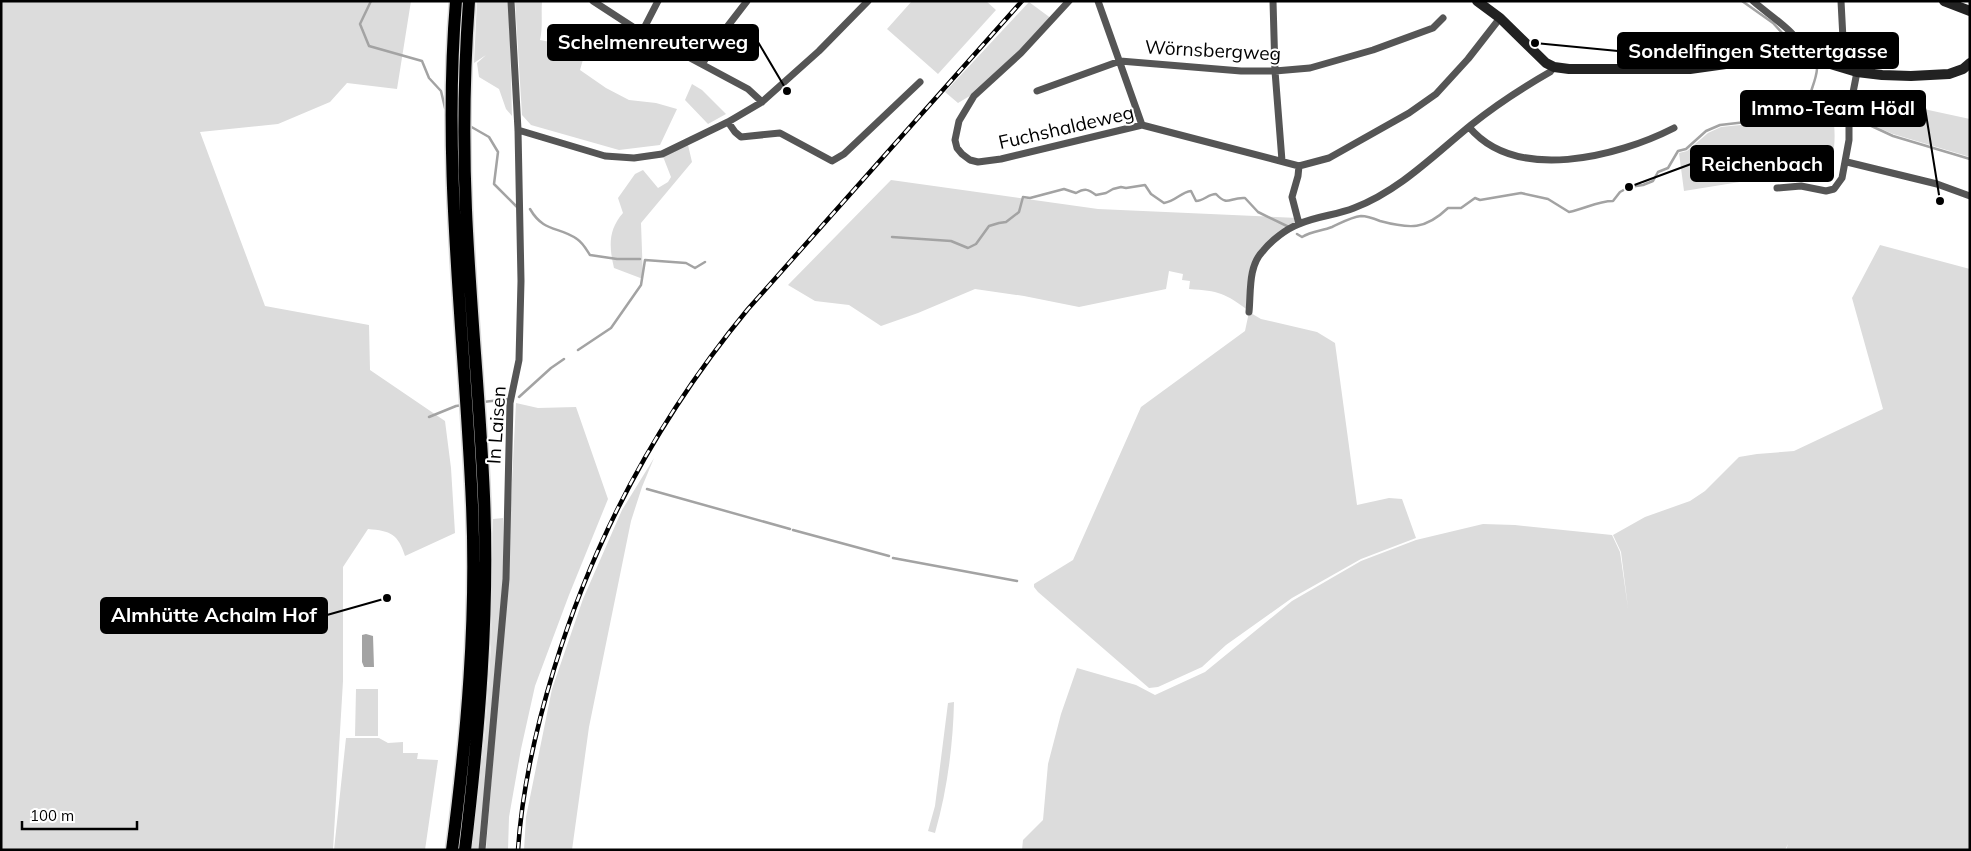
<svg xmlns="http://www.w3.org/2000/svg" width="1971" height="851" font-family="Mulish,sans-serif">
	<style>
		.green { fill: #dcdcdc }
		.water { fill: #a3a3a3 }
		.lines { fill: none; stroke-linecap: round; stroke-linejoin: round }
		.stream { stroke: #a3a3a3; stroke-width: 2.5 }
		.highway-casing { stroke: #dbdbdb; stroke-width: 15 }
		.street { stroke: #555; stroke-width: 7 }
		.secondary { stroke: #222; stroke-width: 10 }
		.highway { stroke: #000; stroke-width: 12 }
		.rail-casing { stroke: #000; stroke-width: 4.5 }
		.rail { stroke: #fff; stroke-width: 2.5; stroke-dasharray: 8; stroke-linecap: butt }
		.labels { text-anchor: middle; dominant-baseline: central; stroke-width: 4; stroke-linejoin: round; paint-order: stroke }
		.street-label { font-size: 19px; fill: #000; stroke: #fff }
		.leader { fill: none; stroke: #000; stroke-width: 2 }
		.callout-dot { fill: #000; stroke: #fff; stroke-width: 2 }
		.callout { fill: #000; stroke: #000; stroke-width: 2 }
		.callout-label { font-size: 20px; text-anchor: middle; font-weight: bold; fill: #fff }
	</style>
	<rect width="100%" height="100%" fill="#fff"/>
	<path class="green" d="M1 1H411L397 89 347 83 330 102 278 124 200 132 265 306 369 325 370 370 445 421 451 468 455 533 405 556C398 534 391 531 368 529L343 567V681L333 850H1Z
		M477 1H509L512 116 506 109 499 89 479 77 477 63 486 55 474 63Z
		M515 1H542C541 15 543 27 540 40L586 49 580 70 606 88 629 100 656 103 677 109 660 145 619 150 531 125 522 115Z
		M912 1H986L996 10 938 74 887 29Z
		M1029 2 1052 19 973 94 958 103 945 92Z
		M692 84 702 90 726 114 708 124 685 100Z
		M1882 100 1970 119V157L1893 134 1865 122 1873 103Z
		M1819 117 1834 124C1836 144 1833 159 1827 177L1801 172 1684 191 1679 153 1687 151 1708 133 1721 127Z
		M688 145 692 162 641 223 643 279 614 268C609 247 608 230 623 213L618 198 635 174 643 170 658 188 668 182 671 177 662 154Z
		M891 180 1098 209 1320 219C1296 227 1265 243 1256 268 1251 281 1251 298 1249 311 1225 293 1219 291 1189 289L1190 281 1182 280 1183 274 1169 271 1166 289 1079 307 1024 296 975 289 918 313 881 326 849 305 815 301 788 285Z
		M1880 245 1970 269V850H1786L1788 844 1785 850H1022L1023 840 1043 820 1048 764 1061 714 1077 668 1136 685 1155 695 1205 672 1292 601 1361 561 1416 540 1483 524 1515 525 1612 535 1620 552 1628 608 1621 552 1613 535 1645 517 1690 501 1705 491 1739 457 1757 454 1794 451 1883 409 1852 298Z
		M1249 312 1261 319 1317 332 1335 343 1357 505 1389 498 1402 499 1416 538 1361 559 1292 598 1226 645 1202 667 1158 687 1149 688 1038 592 1034 587V584L1073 560 1141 407 1245 331Z
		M516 403 538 408 576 407 608 499 569 595 535 686 521 749 509 817 508 850H486L507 579Z
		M654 458 642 487 631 521 589 727 572 850H524L526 817 552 689 583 599 622 510Z
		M503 518V580L479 850H472L485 733 491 646 493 519Z
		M356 689H378V736H355Z
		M954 702C953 746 947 791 935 833L928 831 935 806 948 703Z
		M346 738H379L388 743 403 742V753H418L417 759 438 760 425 850H334Z"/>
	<path class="water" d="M366 634 373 636 374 667H364L362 662V635Z"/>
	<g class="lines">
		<path class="stream" d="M371 1 360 24 369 46 422 61 429 78 441 91 445 108 448 110
			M1742 1 1773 23 1794 46
			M1808 105C1809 92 1816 82 1817 69
			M468 125 489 137 498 152 494 184 517 207
			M530 209C544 233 559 226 577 239 583 243 586 249 590 255L617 259H640
			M1297 234 1302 237C1312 231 1322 231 1332 227 1341 223 1351 217 1361 216 1367 216 1375 219 1380 221 1410 229 1425 230 1448 208H1461L1475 198 1480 200 1521 193 1548 199 1569 212C1585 209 1597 201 1613 201L1620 192 1629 187 1643 185 1653 181 1658 172 1668 168 1678 151 1686 149 1706 131 1720 125 1772 119 1789 101H1799L1865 123 1893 136 1970 159
			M892 237 951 241 968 248 976 244 989 226 999 223 1006 222 1019 212 1023 197 1030 198 1064 189 1076 193C1085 188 1088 189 1096 195L1106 193 1113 189 1121 187 1126 188 1145 185 1151 194 1164 203C1176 201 1181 192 1191 191L1196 201C1204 201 1208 194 1216 194 1228 207 1229 197 1245 198L1258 212 1289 227
			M578 350 611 328 641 285 645 260 686 263 695 268 705 262
			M519 397 551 368 564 359
			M483 402 509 399
			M429 417 456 406 463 405
			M647 489 790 529
			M793 530 889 556
			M893 558 1017 581"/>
		<g class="highway-casing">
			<path id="highway" d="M452 850C467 735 477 620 472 505 465 337 442 169 456 1
				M465 850C479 732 489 615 484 496 480 401 470 306 466 210 463 140 464 71 469 1"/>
		</g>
		<path class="street" d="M593 1 636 29 748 89 762 102
			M1069 1 1021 53 974 96 959 121 955 140 957 148 962 154 970 160 978 162 1001 159 1142 125 1299 166 1329 158 1409 113 1436 94 1468 59 1500 18
			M1098 1 1142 125
			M1273 1 1275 71 1282 161
			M1753 1C1771 17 1798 32 1806 55
			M642 32 658 1
			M702 64 727 27 747 1
			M1838 66 1843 39 1841 1
			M1037 91 1120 61 1241 71H1275L1310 68 1373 50 1433 28 1443 18
			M728 122 735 132 741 137 780 133 832 161 844 154 920 82
			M1469 127C1516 183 1617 157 1674 128
			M518 130 605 156 634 158 662 154 728 122 762 102 819 51 868 1
			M1847 162 1937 184 1970 196
			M1777 188 1801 186 1826 191 1834 189 1842 178 1849 140V113L1857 72
			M1299 224 1292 197 1298 176 1299 166
			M1249 312C1251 292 1248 266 1263 251 1272 240 1286 229 1299 224 1317 216 1337 215 1354 208 1399 191 1434 155 1471 125 1496 105 1522 88 1550 72L1554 67
			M482 850 506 579 510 403 519 360 521 281 518 130 511 1"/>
		<path class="secondary" d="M1477 1 1500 18 1546 63 1554 67 1569 69H1690L1797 54 1857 72 1882 75 1911 76 1949 74 1963 69 1970 63
			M1944 1 1970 11"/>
		<use href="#highway" class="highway"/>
		<g class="rail-casing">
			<path id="rail" d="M518 850C522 788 536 728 554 669 595 534 659 417 748 309L1022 1"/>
		</g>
		<use href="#rail" class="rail"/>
	</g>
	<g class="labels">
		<g class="street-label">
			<text transform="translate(1213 50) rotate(3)">Wörnsbergweg</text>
			<text transform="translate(1066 127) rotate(-13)">Fuchshaldeweg</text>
			<text transform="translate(496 425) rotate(-86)">In Laisen</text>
		</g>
	</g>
	<path class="leader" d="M787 91L758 42M1535 43L1618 51M1940 201L1925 108M1629 187L1691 164M387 598L327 615"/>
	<g class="callout-dot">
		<circle cx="787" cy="91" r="5"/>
		<circle cx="1535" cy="43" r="5"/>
		<circle cx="1940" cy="201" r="5"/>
		<circle cx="1629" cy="187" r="5"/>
		<circle cx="387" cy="598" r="5"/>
	</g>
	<g class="callout">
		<rect x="548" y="25" width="210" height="35" rx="5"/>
		<rect x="1618" y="33" width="280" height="35" rx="5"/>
		<rect x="1741" y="91" width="184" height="35" rx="5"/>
		<rect x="1691" y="146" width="142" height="35" rx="5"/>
		<rect x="101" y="598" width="226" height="35" rx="5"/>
	</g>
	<g class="callout-label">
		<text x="653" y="49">Schelmenreuterweg</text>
		<text x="1758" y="58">Sondelfingen Stettertgasse</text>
		<text x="1833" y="115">Immo-Team Hödl</text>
		<text x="1762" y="171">Reichenbach</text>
		<text x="214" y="622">Almhütte Achalm Hof</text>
	</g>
	<rect width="1971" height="851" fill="none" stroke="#000000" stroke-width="5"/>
	<path d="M22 821v8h115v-8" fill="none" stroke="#000000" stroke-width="2.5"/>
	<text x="30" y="821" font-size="15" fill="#000000" stroke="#ffffff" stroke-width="4" paint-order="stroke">100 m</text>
</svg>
